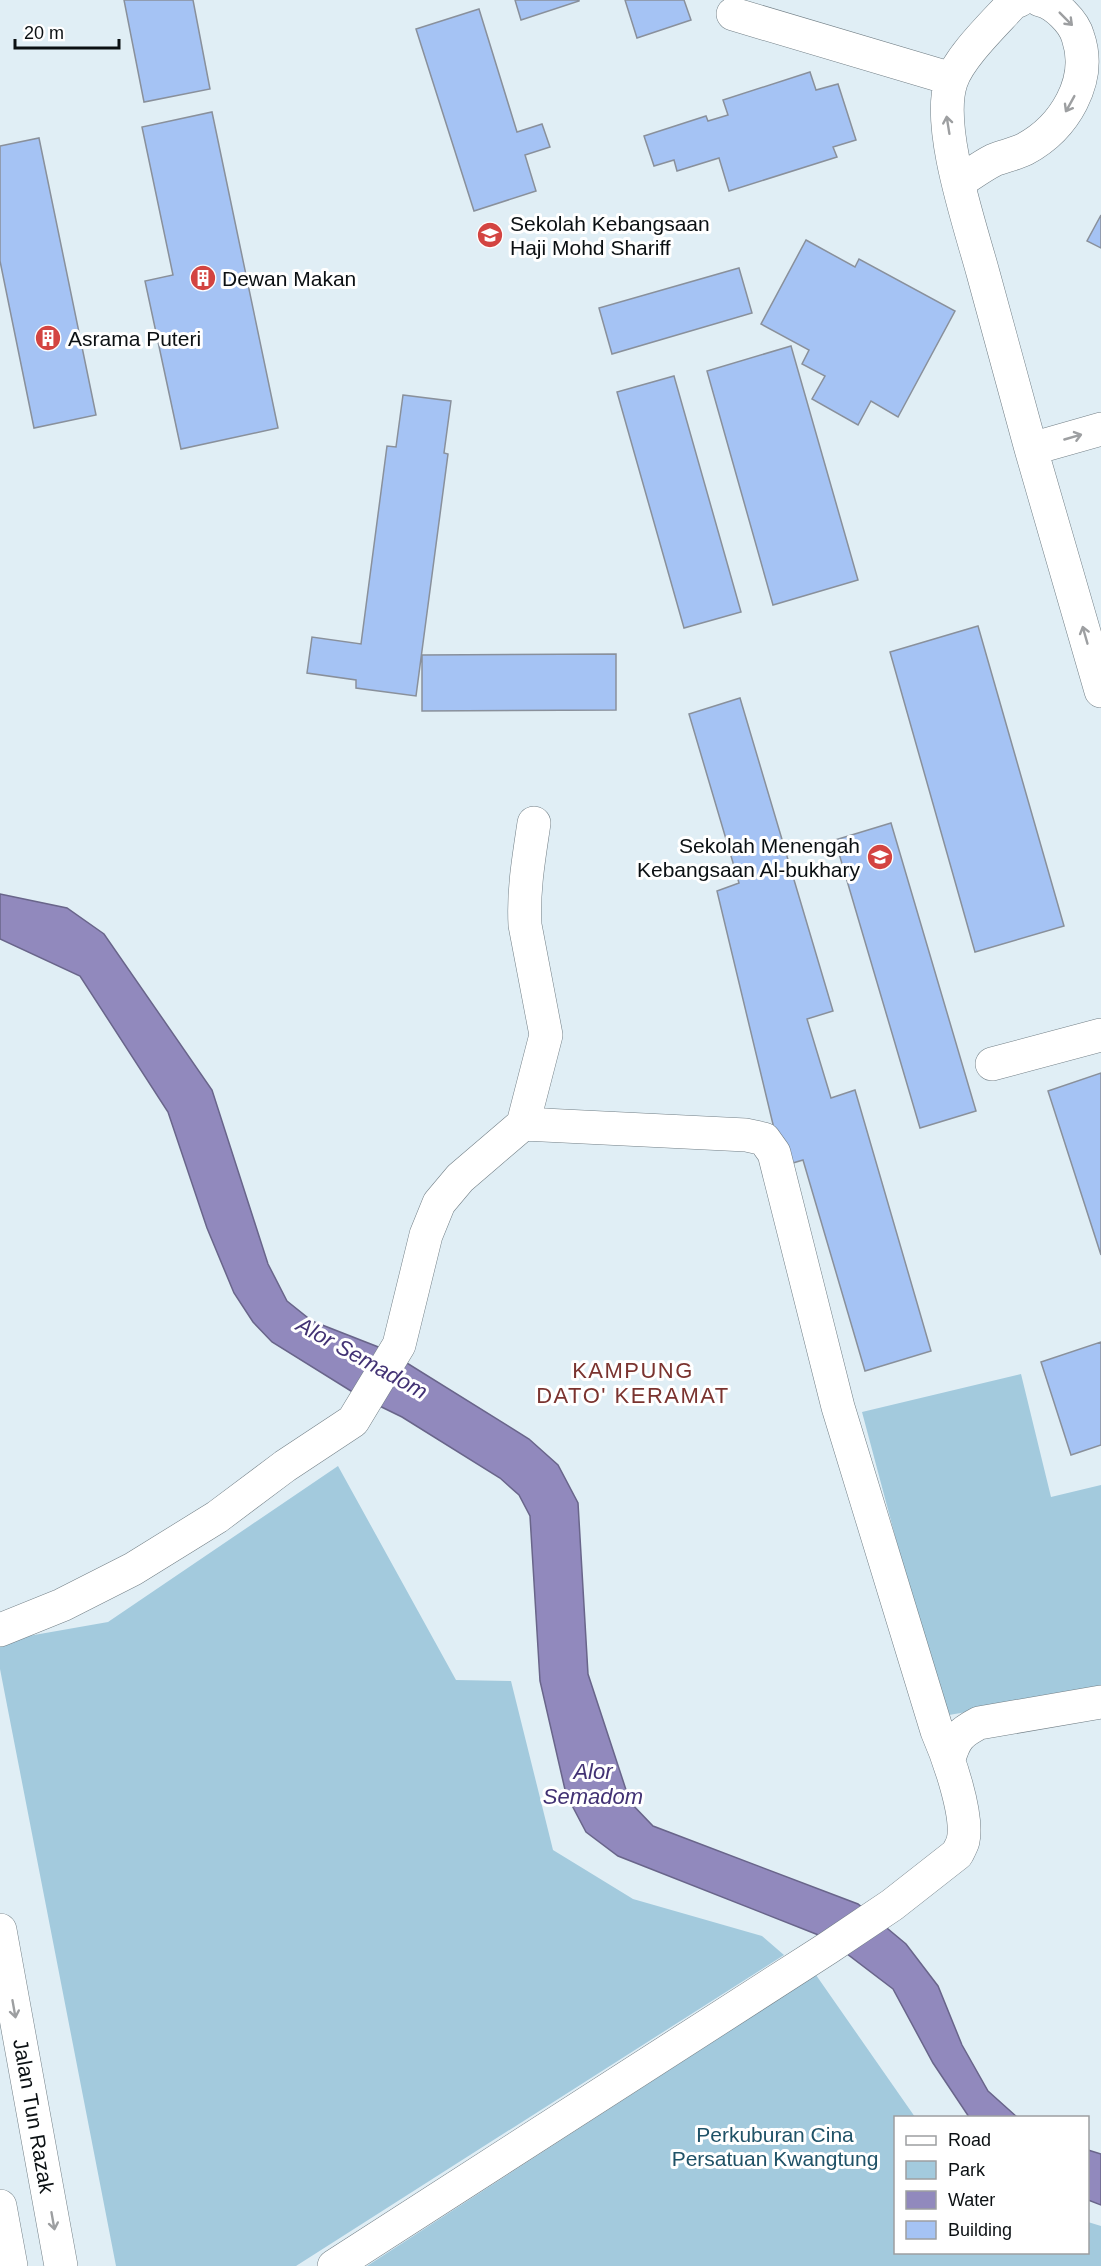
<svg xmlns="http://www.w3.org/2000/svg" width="1101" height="2266" font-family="Arial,sans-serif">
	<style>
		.green { fill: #a3cadd }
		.water { fill: #9189bd; stroke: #69658a; stroke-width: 1.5 }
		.building { fill: #a5c3f4; stroke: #89909b; stroke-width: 1.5 }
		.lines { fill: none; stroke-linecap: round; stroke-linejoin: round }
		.minor-casing { stroke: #727f86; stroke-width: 34 }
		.major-casing { stroke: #727f86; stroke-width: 34 }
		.minor { stroke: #fff; stroke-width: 33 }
		.major { stroke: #fff; stroke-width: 33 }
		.oneway { stroke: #9d9fa1 }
		.labels { text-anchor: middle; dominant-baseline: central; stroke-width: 6; stroke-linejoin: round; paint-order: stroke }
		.poi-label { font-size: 21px; fill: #0b1013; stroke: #fff; text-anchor: start }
		.street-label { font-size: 21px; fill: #0b1013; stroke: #fff }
		.park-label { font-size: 21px; fill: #1f5267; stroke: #fff }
		.water-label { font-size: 22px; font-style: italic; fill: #423274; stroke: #fff }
		.neighbourhood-label { font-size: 22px; letter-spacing: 1.5px; fill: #7a332f; stroke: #fff }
	</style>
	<rect width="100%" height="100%" fill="#e0eef5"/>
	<path class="green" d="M1021 1374 1051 1497 1101 1485V1689L943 1716 862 1412Z
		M338 1466 456 1680 511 1681 553 1850 633 1899 762 1936 784 1955 296 2266H116L0 1669V1641L108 1622Z
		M816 1975 915 2117 896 2118V2252H1088V2222L1101 2226V2266H367Z"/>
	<path class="water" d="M0 894 67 908 104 934 212 1090 268 1264 287 1301 312 1321 386 1350 529 1439 558 1465 578 1503 588 1674 630 1802 653 1826 858 1904 906 1944 938 1986 962 2045 988 2091 1017 2117H969L933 2063 893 1989 826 1938 618 1856 586 1832 566 1794 540 1681 530 1516 519 1495 500 1478 402 1417 359 1396 272 1342 253 1322 234 1293 207 1228 168 1112 80 976 0 939Z
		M1088 2150 1101 2154V2205L1088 2200Z"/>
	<path class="building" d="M124 0H193L210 89 144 102Z
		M515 0H579V1L521 20Z
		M625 0H684L691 20 637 38Z
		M479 9 517 132 542 124 550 147 525 155 536 191 474 211 416 29Z
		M810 72 816 90 838 84 856 140 833 147 837 157 729 191 719 158 677 171 674 160 654 166 644 136 706 116 708 121 728 115 723 100Z
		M212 112 278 428 181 449 145 281 173 275 142 127Z
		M39 138 96 415 34 428 0 261V146Z
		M1101 215V248L1087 241Z
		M806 240 855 267 859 259 955 311 898 417 871 401 858 425 812 399 825 376 802 364 809 350 761 324Z
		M739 268 752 313 612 354 599 308Z
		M791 346 858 580 773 605 707 371Z
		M674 376 741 612 684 628 617 392Z
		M403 395 451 401 444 453 448 454 416 696 356 688V680L307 673 312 637 361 644 387 446 396 447Z
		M978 626 1064 926 975 952 890 652Z
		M616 654V710L422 711V655Z
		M740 698 833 1011 807 1019 831 1098 855 1090 931 1351 865 1371 803 1160 783 1166 717 891 739 883 689 714Z
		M891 823 976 1111 920 1128 835 840Z
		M1101 1073V1255L1048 1091Z
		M1101 1342V1445L1071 1455 1041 1362Z"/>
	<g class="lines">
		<g class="minor-casing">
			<path id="minor" d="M1020 0 1013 3C995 23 959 57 951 82 936 127 970 225 983 273 999 331 1015 390 1031 449
				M733 14 952 79
				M959 182C970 175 982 166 994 160 1004 156 1015 154 1025 149 1064 128 1093 81 1078 37 1074 22 1055 3 1040 0
				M1101 429 1031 449 1101 691
				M992 1064 1101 1035
				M0 1630 62 1605 133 1569 217 1517 285 1466 353 1421 399 1345 426 1235 439 1203 460 1178 523 1124 546 1035 525 925C523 890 529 857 534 823
				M949 1759C955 1738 960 1733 979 1723L1101 1702
				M334 2266 828 1948 892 1905 957 1854C959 1850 962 1845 963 1841 969 1815 948 1756 937 1731L838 1407 774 1153 764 1139 746 1135 523 1124"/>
		</g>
		<g class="major-casing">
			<path id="major" d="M0 1930 61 2266
				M0 2206 11 2266"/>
		</g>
		<use href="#minor" class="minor"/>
		<use href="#major" class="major"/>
	</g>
	<defs><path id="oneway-shaft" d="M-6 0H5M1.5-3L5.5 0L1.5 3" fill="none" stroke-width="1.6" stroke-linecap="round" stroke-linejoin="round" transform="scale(1.5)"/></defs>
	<g class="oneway">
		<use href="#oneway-shaft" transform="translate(1066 19) rotate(45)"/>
		<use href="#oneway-shaft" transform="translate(1070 104) rotate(119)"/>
		<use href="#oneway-shaft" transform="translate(948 125) rotate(-99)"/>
		<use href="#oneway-shaft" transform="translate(1073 437) rotate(-16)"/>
		<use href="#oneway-shaft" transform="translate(1085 635) rotate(-106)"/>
		<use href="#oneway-shaft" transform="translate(14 2009) rotate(80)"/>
		<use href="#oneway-shaft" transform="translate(53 2221) rotate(80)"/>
	</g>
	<defs>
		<g id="school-disc" transform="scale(1.35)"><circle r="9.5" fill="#d34441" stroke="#fff"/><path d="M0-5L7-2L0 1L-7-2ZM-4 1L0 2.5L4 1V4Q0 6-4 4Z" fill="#fff"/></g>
		<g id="building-disc" transform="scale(1.35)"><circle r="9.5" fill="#d34441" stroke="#fff"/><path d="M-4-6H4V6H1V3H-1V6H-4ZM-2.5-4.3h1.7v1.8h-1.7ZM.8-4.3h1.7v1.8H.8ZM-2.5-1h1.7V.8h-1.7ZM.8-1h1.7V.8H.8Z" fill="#fff"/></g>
	</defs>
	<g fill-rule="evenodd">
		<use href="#school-disc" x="490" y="235"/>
		<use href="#building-disc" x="203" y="278"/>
		<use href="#building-disc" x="48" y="338"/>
		<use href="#school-disc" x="880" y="857"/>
	</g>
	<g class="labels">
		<g class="poi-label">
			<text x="510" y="223">Sekolah Kebangsaan<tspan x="510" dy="24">Haji Mohd Shariff</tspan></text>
			<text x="222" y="278">Dewan Makan</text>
			<text x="68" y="338">Asrama Puteri</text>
			<text x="860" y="845" text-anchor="end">Sekolah Menengah<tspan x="860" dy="24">Kebangsaan Al-bukhary</tspan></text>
		</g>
		<g class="street-label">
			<text transform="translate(34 2116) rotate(80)">Jalan Tun Razak</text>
		</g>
		<g class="park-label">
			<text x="775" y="2134">Perkuburan Cina<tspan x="775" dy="24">Persatuan Kwangtung</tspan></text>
		</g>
		<g class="water-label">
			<text transform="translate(362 1358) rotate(29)">Alor Semadom</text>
			<text x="593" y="1771">Alor<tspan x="593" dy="25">Semadom</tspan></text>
		</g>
		<g class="neighbourhood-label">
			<text x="633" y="1370">KAMPUNG<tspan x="633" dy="25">DATO' KERAMAT</tspan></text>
		</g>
	</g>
	<rect x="894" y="2116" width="195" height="138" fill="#ffffff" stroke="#9d9fa1" stroke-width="1.5"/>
	<rect x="906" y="2136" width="30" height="9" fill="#ffffff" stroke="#9d9fa1" stroke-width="1.5"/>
	<text x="948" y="2146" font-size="18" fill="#0b1013">Road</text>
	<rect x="906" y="2161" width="30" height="18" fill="#a3cadd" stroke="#9d9fa1" stroke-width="1.5"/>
	<text x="948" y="2176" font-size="18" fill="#0b1013">Park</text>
	<rect x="906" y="2191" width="30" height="18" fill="#9189bd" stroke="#9d9fa1" stroke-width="1.5"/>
	<text x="948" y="2206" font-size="18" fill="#0b1013">Water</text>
	<rect x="906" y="2221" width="30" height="18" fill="#a5c3f4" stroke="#9d9fa1" stroke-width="1.5"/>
	<text x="948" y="2236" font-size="18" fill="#0b1013">Building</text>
	<path d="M15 39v9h104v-9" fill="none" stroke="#0b1013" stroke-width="3"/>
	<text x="24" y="39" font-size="18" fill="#0b1013" stroke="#ffffff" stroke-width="4.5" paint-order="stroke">20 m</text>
</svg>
